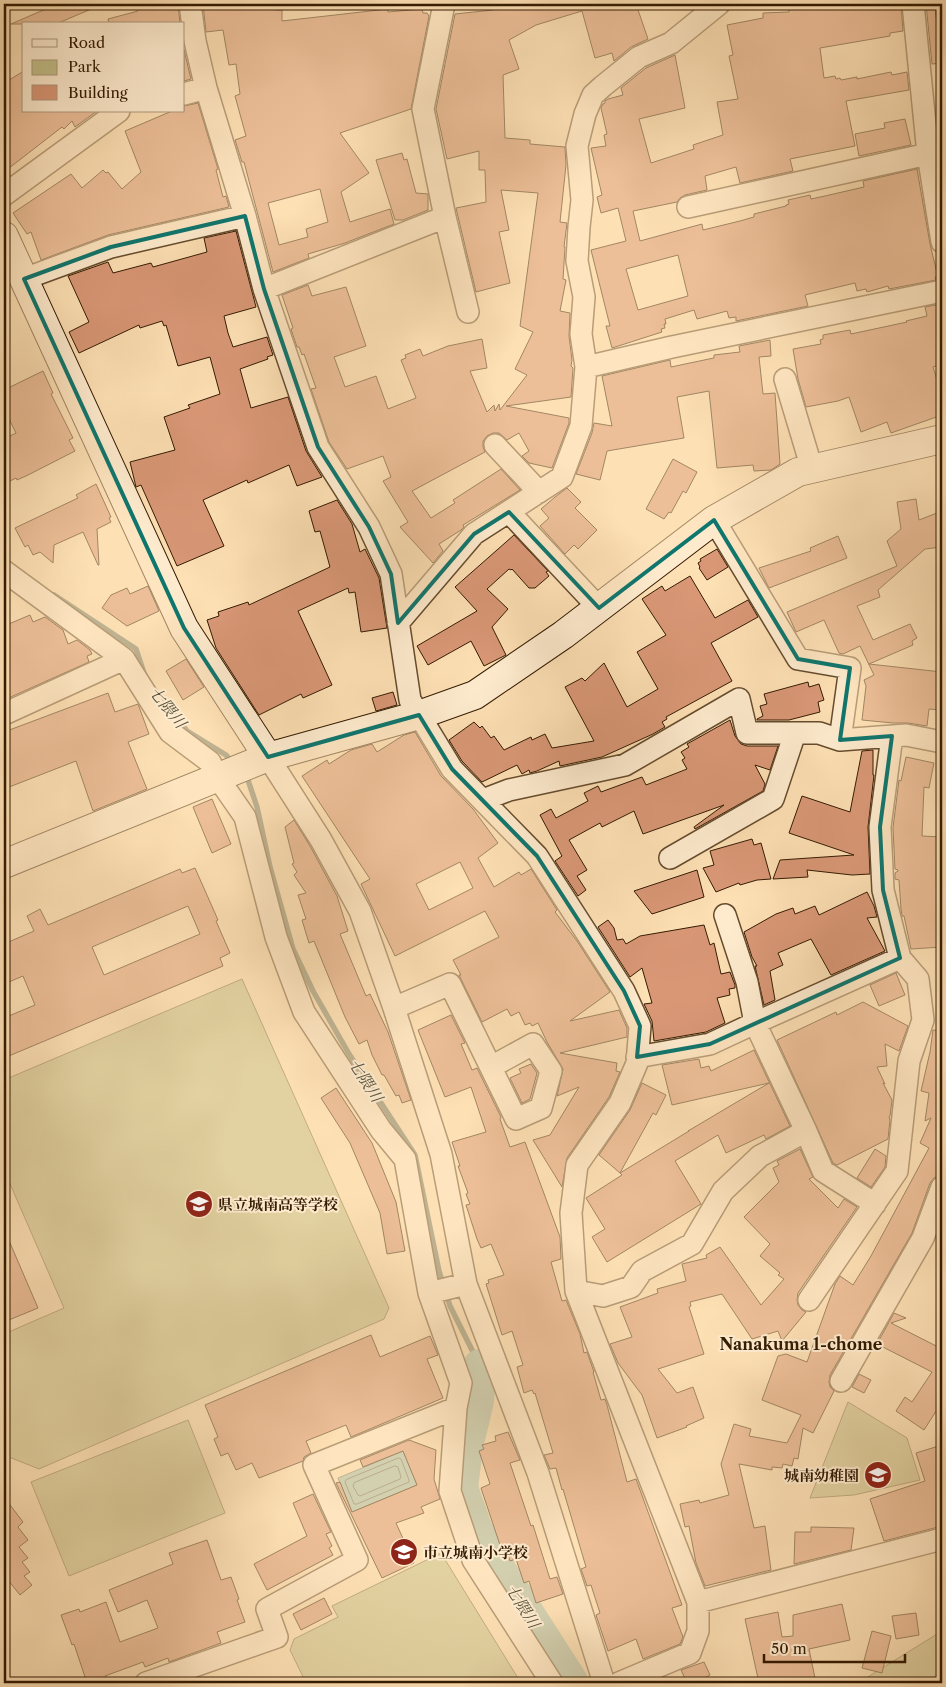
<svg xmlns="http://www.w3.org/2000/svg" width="946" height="1687" font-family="'Libre Caslon Text','Noto Serif JP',serif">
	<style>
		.green { fill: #c3c18a; stroke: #7c6e46 }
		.water { fill: #9fbdac; stroke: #747c68 }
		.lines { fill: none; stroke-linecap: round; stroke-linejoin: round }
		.shore { stroke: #6a6c57; stroke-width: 1 }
		.stream { stroke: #747c68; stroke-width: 5.5 }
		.river { stroke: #9fbdac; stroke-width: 34 }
		.building { fill: #d99776; stroke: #341b02; fill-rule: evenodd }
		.street-casing { stroke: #664c2e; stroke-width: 24 }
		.secondary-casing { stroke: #341b02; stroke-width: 30 }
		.street { stroke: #feebce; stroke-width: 21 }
		.secondary { stroke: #feebce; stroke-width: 28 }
		.marked { fill: none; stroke: #0f766e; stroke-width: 4; stroke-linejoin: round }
		.labels { text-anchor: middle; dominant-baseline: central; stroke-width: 4; stroke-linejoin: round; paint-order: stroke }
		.poi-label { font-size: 15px; font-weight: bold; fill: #341b02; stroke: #feebce; text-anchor: start }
		.water-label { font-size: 16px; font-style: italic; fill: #59543e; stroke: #feebce }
		.neighbourhood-label { font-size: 16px; font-weight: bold; fill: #341b02; stroke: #feebce }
	</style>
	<rect width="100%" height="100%" fill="#fde0b4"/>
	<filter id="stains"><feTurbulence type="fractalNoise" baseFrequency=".004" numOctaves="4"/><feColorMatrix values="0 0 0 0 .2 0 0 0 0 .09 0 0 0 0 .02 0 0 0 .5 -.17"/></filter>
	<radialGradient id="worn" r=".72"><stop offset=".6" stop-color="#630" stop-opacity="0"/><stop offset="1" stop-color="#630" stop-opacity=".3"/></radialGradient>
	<path class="green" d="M242 979 389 1308 384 1319 39 1469 4 1455V1334L64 1308 4 1170V1080Z
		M848 1402 907 1438 920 1480 854 1495 810 1498Z
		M188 1420 225 1513 69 1576 31 1482Z
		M441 1553 521 1683H306L290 1650 294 1639 338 1617 332 1606Z
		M942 1631V1683H858Z"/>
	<path class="water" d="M403 1451 417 1485 352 1512 338 1478Z"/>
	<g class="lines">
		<path class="shore" d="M399 1458 401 1459 409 1480V1482L357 1504H354L345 1482 346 1480Z
			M395 1466 398 1467 401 1477 400 1479 360 1496 358 1495 353 1486 354 1483Z"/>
		<path class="stream" d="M54 595 136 649 145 676
			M157 693 187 731 226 755 232 762
			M243 775 248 780 257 807 270 867 293 949 313 991 349 1054 415 1155 439 1271 450 1306 480 1366"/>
		<path class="river" d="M480 1366 477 1401 466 1447 461 1488 476 1530 500 1571 572 1683"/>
	</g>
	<path class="building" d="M46 4H103L56 24H11L48 8Z
		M136 4H178L180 24H109L108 19 138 11Z
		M203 4H276V10H282V21L388 9V12L422 9 423 13H427L429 16 411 109 340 133 369 173 341 192 350 222 390 209 394 224 345 243 308 254 309 258 273 272 244 162H242L235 140 246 136 235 96 240 94 236 64 229 65 223 30 206 32ZM320 189 328 222 306 229 308 237 279 245 268 203Z
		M504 4H636L648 39 631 47 614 61 612 53 595 58 582 11 536 25 509 40 519 69 503 75 505 138 530 140V144L565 147 566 165 560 222 567 223 564 247H565L563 279 566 280 560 311 570 313 569 336 572 360 571 366 573 368 571 397 506 406 569 418V423L552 468 529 463 522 456 529 451 519 433 507 440 499 433H493L487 436 483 441V447L485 452 412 491 431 518 455 503 453 500 501 469 520 490 463 525 464 527 461 530 439 544 443 551 433 563 400 527 408 522 383 481 391 477 383 456 347 469 329 442 311 389 316 388 304 354 302 355 299 347H297L291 329 293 328 282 295 308 285 312 296 346 287 366 346 334 357 345 387 376 376 388 409 416 398 401 360 406 358 405 355 420 349 423 356 448 346 482 339 487 368 470 371 487 412 494 405 495 411 499 404 500 410 527 375 515 369 533 332 520 326 538 193 501 190 509 230 499 232 510 283 476 292 456 208 486 202 485 170H479V151L447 159 436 109 455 14 493 10Z
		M836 4H901L903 31 890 33V36L820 48 824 78 835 76 836 79 840 78 841 80 857 77V79L891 72 892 75 907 72 909 90 846 101 855 146 790 159 793 171 740 183 736 167 705 176 707 190 685 195 680 198 677 202 633 211 640 241 702 224 703 230 740 221 754 217V214L786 206V205L789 204 788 200 810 195 811 199 825 196 864 187 863 181 917 169 930 244 938 277H935L936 280 889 289 888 286 867 292 866 289 857 291 855 283 805 295 808 306 736 321V317L729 318 727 311 697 319 694 310 665 319 666 324H664L665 328 661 329 662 332 612 348 606 326H610L591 250 626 241 618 208 601 213 597 197 602 195 591 148 606 146 604 135 607 134 601 108 603 104 605 103V101L608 99 623 95 621 88 646 68 675 55 685 108 639 119 651 163 694 149 693 145 723 135 717 102 738 99 729 56 733 55 727 25 763 18V13L789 12V9L836 7ZM678 255 688 296 638 310 626 269Z
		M926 4H935L936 18H942V63L932 64Z
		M184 50 191 79 184 81Z
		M24 71V111H97L75 127 72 121 64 129 62 127 4 172V83Z
		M198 103 218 169 216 170 223 197 226 196 229 207 108 235 41 260 31 232 27 234 13 213 71 174 82 188 103 170 106 173 108 172 122 189 141 172 125 131 172 111H184V106Z
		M905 119 911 145 859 156 855 134 885 128 884 123Z
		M402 153 404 160 407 159 416 193 428 194V210L403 220H395L376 160Z
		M236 231 256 307 224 316 228 333 233 347 267 337 273 355 267 357 268 359 240 369 251 408 288 397 306 451 322 477 297 486 289 465 248 483 247 480 203 500 224 546 177 566 141 485 136 487 130 462 175 450 164 417 190 408 188 405 220 394 210 357 178 366 166 325 164 326 162 321 140 328 139 325 79 353 69 332 89 322 68 276 108 262 113 273 151 263 153 267 207 252 204 238Z
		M941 304 942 310V364L933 367 942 396V415L891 433 887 422 861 432 849 397 838 401 806 407 798 379 793 349 821 344 820 340 823 339V335L850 330 851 334 907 322 906 321 927 316 925 307Z
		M770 340 771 356 759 357 763 394 775 393 780 464 771 470 754 471 753 465 717 468 709 391 677 397 684 438 607 451 600 480 576 474 592 433 594 423 612 426 602 376 670 360 671 367 709 359 714 358V355L740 352 739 346Z
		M43 371 53 393 51 394 73 438 69 440 75 451 28 475 17 480 16 478 4 484V439L16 433 4 409V390Z
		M673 459 697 472 686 493 683 491 671 513 669 512 664 519 646 509Z
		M96 484 111 517 109 518 111 522 97 529 99 565H98L83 532 54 545 53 563 40 552 33 555 28 545 25 547 15 528 78 498 76 495Z
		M567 488 581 502 575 508 597 530 578 549 574 545 565 554 540 526 549 518 541 509 555 497Z
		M916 499 919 520 942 511V547L925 549 878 590 880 597 857 606 873 640 910 624 917 638 912 641 913 645 869 664 942 672V710L929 709 927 726 908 723H893L862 720 866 686 864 680 874 675 860 646 843 654 839 653 824 620 796 632 787 612 897 566 887 541 901 529 897 502Z
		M337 500 352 524 360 552 365 549 379 578 387 628 361 632 355 592 349 593 348 588 298 611 332 685 303 698 301 694 259 715 216 648 207 620 219 616 218 612 248 602 249 605 330 567 320 531 315 532 309 511Z
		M514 535 548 571 546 572 549 576 535 588H529L512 569 511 570 509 569 487 589 508 609 492 627 506 655 484 666 471 641 428 665 417 646 477 611 455 587Z
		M838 536 847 558 769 588 759 568 811 551 810 548Z
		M717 549 728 567 707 580 699 568 700 567 698 563 701 561 700 559Z
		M690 576 715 618 748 600 758 617 711 643 732 681 666 717 667 719 662 722 665 727 653 734 602 757 560 766 559 761 537 771 530 773 529 770 522 774 517 765 482 782 462 761 449 740 474 722 480 728 482 726 491 738 494 736 504 750 531 737 532 740 545 734 552 748 594 741 565 687 582 678 585 681 604 663 627 707 658 689 637 652 666 635 642 599 662 586 665 591Z
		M148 586 159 611 127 626 102 608 111 595 127 588 130 594Z
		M30 615 33 622 45 617 63 630 68 644 77 640 90 650 92 654 87 656 89 662 4 700V626Z
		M186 659 204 687 183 700 166 671Z
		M808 682 809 687 819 684 824 700 818 702 820 712 789 720H757V719L763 716 760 706 767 704 764 694Z
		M393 692 397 705 376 711 372 698Z
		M108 693 115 712 138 704 149 734 128 742 147 789 93 811 76 761 4 789V732Z
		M730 720 735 736 741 744 747 746H778L770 770 755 765 765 784 763 791 695 829 694 827 724 805 643 834 634 811 602 827 600 823 569 840 587 870 577 876 586 890 578 896 555 861 562 856 540 815 551 809 556 818 588 801 584 793 598 786 601 792 642 777 646 785 687 769 682 760 685 758 681 752 689 747 687 744Z
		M415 732 441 776 473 809 498 843 478 858 494 887 519 872 521 875 531 869 557 910 555 912 577 941 610 992 570 1021 619 1010 627 1028V1037L560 1053 617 1063 616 1071 620 1072 609 1097 567 1158 562 1187 533 1140 550 1135 579 1087 557 1096 563 1069 547 1042 538 1023 532 1026 530 1023 525 1025 519 1012 511 1016 507 1009 482 1022 459 975H461L453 960 499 937 485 911 395 956 361 884 370 879 302 776 327 760 329 764 351 750 372 744 377 752 404 735ZM460 862 473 888 429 910 416 884Z
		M873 750V775H874L868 827 870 874 852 875 807 870 808 877 773 879 780 860 854 855 789 833 802 796 850 812 862 751Z
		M906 757 934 763 929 788 924 787 922 836 942 837V947L911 949 904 916H902L901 909 899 880 895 879V873L898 871V870L895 869 893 828 899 780 901 781Z
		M212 799 231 844 212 853 193 807Z
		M294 820 310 846 337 896 348 931 340 934 366 996 370 994 388 1032 411 1100 402 1103 399 1095 396 1096 384 1075H382L372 1055 367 1040 359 1044 345 1017 314 941 309 943 302 920 306 919 298 895 306 893 294 875 297 872 292 864 294 863 285 827Z
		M752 839 754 845 761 843 771 879 757 880 740 885 739 883 716 892 703 868 714 865 710 851Z
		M195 868 218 920 216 921 230 953 220 958 223 966 4 1058V1018L35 1005 23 976 4 984V944L34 931 27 916 40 909 48 925 180 869 182 873ZM188 906 200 934 104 975 92 947Z
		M697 870 704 897 652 914 634 891Z
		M867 892 874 906 877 917 867 918 885 951 831 975 811 939 778 953 783 965 770 971 775 1000 764 1005 755 966H757L752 957 744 932 776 914 793 908 795 914 815 906 819 915Z
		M608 920 614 928 617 940 623 939 626 944 640 936 704 925 710 945 714 943 721 974 730 972 735 985V988L729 989 730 995 717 998 725 1023 706 1032 654 1041 652 1021 644 1004 652 1003 642 968 630 977 598 927Z
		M896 973 905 995 879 1006 870 985Z
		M863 1002 908 1026 899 1051 885 1044 887 1066 877 1067 885 1084 883 1083 892 1100 890 1116 889 1117 890 1120 888 1139 837 1165 833 1163 777 1040 836 1012 837 1015Z
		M451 1015 465 1043 461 1044 472 1070 477 1068 501 1117 500 1119 510 1147 525 1142 560 1237 561 1259 551 1262 562 1301 566 1300 580 1334 584 1353 587 1352 594 1372H593L601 1400 605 1399 607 1405 627 1482 636 1479 682 1605 672 1608 683 1637 680 1644 643 1659 636 1639 608 1651 596 1615 600 1613 591 1585 587 1586 581 1569 586 1567 563 1489 562 1490 556 1468 550 1469 544 1455 553 1453 535 1393 534 1394 532 1390 524 1393 517 1367 523 1365 512 1331 502 1335 486 1284 489 1283 488 1280 504 1275 491 1244 481 1248 477 1239 466 1205 470 1204 466 1194 468 1193 458 1166H460L452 1142 486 1132 471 1087 445 1097 418 1030Z
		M933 1030 942 1031V1166L939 1175 934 1178 930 1183 912 1233 830 1375 829 1382 830 1387 834 1391 813 1433 803 1428 798 1459 794 1458 792 1466 783 1464 782 1468 772 1467V1470L739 1464 754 1528 765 1526 771 1570 705 1586 696 1563 689 1526 685 1527 680 1504 699 1500 700 1503 729 1495 721 1464 734 1424 751 1429 749 1436 787 1443 801 1415 762 1400 778 1356 786 1354 807 1362 835 1284 840 1276 853 1285 871 1256 929 1148 920 1143 931 1118 925 1121 929 1093 921 1091 930 1052Z
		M754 1050 790 1126 766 1139 764 1135 726 1153 718 1135 675 1161 701 1204 607 1262 592 1237 605 1229 586 1198 622 1175 620 1173 689 1131H688L769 1083 672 1105 662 1065 699 1059 701 1068 709 1066 711 1071Z
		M531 1064 537 1073 530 1099 522 1103 510 1078 521 1073 519 1069Z
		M642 1083 666 1095 656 1115 653 1113 620 1173 599 1155 630 1110Z
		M336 1088 372 1143 396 1202 405 1251 387 1254 380 1213 350 1143 321 1098Z
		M800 1149 813 1177 809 1179 838 1208 844 1199 857 1207 798 1293 797 1300 798 1305 802 1310 806 1312 782 1341 778 1331 752 1339 722 1294 690 1302 691 1306 689 1307 704 1354 658 1369 677 1393 693 1387 704 1418 686 1426 687 1427 657 1438 642 1395 618 1363 610 1344 632 1337 620 1307 658 1293 657 1289 686 1281 682 1264 707 1258 706 1255 720 1247 761 1305 784 1279 778 1275 780 1273 760 1256 770 1244 744 1217 779 1182 773 1168 779 1165 777 1161Z
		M875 1149 886 1156 885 1167 871 1187 857 1178Z
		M4 1229 38 1308 4 1322Z
		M894 1313 906 1318 891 1323 942 1349V1402L924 1430 896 1411 905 1397 912 1402 932 1372 877 1344Z
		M371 1335 380 1357 430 1336 438 1355 427 1359 443 1398 351 1437 346 1425 306 1441 311 1453 304 1457 303 1461 259 1478 252 1463 236 1470 228 1453 221 1456 214 1439 218 1437 205 1405Z
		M859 1374 871 1380 864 1393 852 1387Z
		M508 1432 520 1460 510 1463 531 1526 533 1525 550 1579 557 1577 563 1594 536 1603 529 1581 524 1583 516 1559 510 1561 506 1549 502 1551 481 1488 490 1484 479 1451 484 1449 482 1445 496 1441 495 1436Z
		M409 1440 436 1450 434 1479 440 1499 421 1507 424 1513 396 1523 414 1563 382 1578 336 1483 340 1482 352 1512 417 1485 403 1451 363 1467 360 1460Z
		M942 1445V1526L884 1541 870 1499 925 1481 916 1453Z
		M313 1494 331 1532 326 1534 332 1546 329 1548 333 1555 267 1590 254 1564 307 1536 293 1503Z
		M4 1497 23 1522 18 1527 28 1540 19 1547 28 1558 22 1562 30 1572 24 1576 32 1585 20 1595 4 1575Z
		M811 1527 854 1528 851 1550 794 1564 795 1532H811Z
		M207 1540 221 1580 231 1577 239 1599 237 1600 245 1622 217 1632 221 1643 169 1662 168 1658 145 1667 143 1662 105 1676 108 1683H87L74 1644 72 1645 61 1615 79 1609 80 1612 106 1602 120 1642 158 1628 147 1600 118 1612 109 1590 173 1564 169 1553Z
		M324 1598 332 1614 301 1630 293 1614Z
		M842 1604 850 1640 809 1649 816 1683H759L745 1619 778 1612 782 1637 793 1636V1615Z
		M916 1613 919 1635 896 1639 892 1616Z
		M872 1631 891 1636 882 1673 862 1668Z
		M704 1662 710 1675 698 1681 699 1683H687L681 1670Z"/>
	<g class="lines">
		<g class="street-casing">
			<path id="street" d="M190 4 195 41 206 88 245 216 264 289 318 447 369 527 391 574 410 700 452 769 537 856 624 991 640 1026 637 1063 620 1103 577 1165 571 1213 576 1291 698 1602V1631L690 1653 619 1683
				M913 4 928 154 942 242
				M184 94 206 88
				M4 195 119 111
				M688 207 928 154
				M445 217 468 312
				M24 279 111 247 245 216
				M264 289 445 217 423 109 444 4
				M586 367 672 347 942 291
				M785 379 812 469
				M495 445 539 492
				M509 512 599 608
				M714 520 798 659 850 668 840 740 906 735 942 742
				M4 571 124 659 4 714
				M398 623 474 534 562 477 581 426 586 367 581 334 584 297 577 261 579 227 582 200 577 146 585 114 593 95 603 86 639 57 671 43 719 4
				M124 659 170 732 210 762 218 778 245 817 276 937 304 1012 381 1130 405 1159 429 1293
				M268 757 321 840 360 911 394 1008 441 1154 466 1284 538 1473 604 1683
				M483 800 509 790 625 765 739 699 747 733H795
				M670 858 773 799 795 733H819L840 740
				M725 915 747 982 755 1023 900 958 883 890 880 827 892 736
				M394 1008 450 984 516 1119 541 1108 551 1071 533 1044 491 1067
				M806 1131 823 1171 875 1204
				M576 1291 603 1296 631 1287 642 1271 692 1244 723 1191 760 1156 806 1131 755 1023 710 1044 637 1057
				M809 1300 897 1171 909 1061 923 1020 918 979 900 958
				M841 1381 923 1238 942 1187
				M456 1408 450 1491 473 1560 552 1683
				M698 1602 942 1539
				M146 1683 277 1637 267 1609 357 1560 314 1465 456 1408 461 1383 429 1293 466 1284"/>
		</g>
		<g class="secondary-casing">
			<path id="secondary" d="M4 236 184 628 268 757
				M4 864 268 757 419 715 475 695 563 635 714 520 798 472 942 439"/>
		</g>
		<use href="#street" class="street"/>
		<use href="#secondary" class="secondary"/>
	</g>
	<path d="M0 0H946V1687H0ZM245 216 264 289 318 447 369 527 391 574 398 623 474 534 509 512 599 608 714 520 798 659 850 668 840 740 892 736 880 827 883 890 900 958 710 1044 637 1057 640 1026 624 991 537 856 452 769 419 715 268 757 184 628 24 279 111 247Z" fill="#fde0b4" fill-opacity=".55" fill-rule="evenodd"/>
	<path class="marked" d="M245 216 264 289 318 447 369 527 391 574 398 623 474 534 509 512 599 608 714 520 798 659 850 668 840 740 892 736 880 827 883 890 900 958 710 1044 637 1057 640 1026 624 991 537 856 452 769 419 715 268 757 184 628 24 279 111 247Z"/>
	<defs>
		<g id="school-disc" transform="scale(1.4375)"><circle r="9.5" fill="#8f2418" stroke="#feebce"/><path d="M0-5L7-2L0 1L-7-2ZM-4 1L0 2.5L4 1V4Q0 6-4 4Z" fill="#fff"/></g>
	</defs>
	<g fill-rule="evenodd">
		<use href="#school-disc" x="199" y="1204"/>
		<use href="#school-disc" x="878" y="1475"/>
		<use href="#school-disc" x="404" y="1552"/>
	</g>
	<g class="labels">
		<g class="poi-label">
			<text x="218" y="1204">県立城南高等学校</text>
			<text x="859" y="1475" text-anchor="end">城南幼稚園</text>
			<text x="423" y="1552">市立城南小学校</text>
		</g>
		<g class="water-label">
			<text transform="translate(168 707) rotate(51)">七隈川</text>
			<text transform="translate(366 1080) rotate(57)">七隈川</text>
			<text transform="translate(523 1606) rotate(58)">七隈川</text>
		</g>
		<g class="neighbourhood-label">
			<text x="801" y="1344">Nanakuma 1-chome</text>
		</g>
	</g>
	<rect width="946" height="1687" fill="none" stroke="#fde0b4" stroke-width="20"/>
	<rect x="5" y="5" width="936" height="1677" fill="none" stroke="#341b02" stroke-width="2.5"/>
	<rect x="10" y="10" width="926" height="1667" fill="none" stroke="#341b02"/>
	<rect x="22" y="22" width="162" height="90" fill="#feebce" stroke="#ad987c"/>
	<rect x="32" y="39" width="25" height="8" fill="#feebce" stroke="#ad987c"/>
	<text x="68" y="48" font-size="15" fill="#341b02">Road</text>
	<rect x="32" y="60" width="25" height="15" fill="#c3c18a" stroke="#ad987c"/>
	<text x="68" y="72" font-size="15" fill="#341b02">Park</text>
	<rect x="32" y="85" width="25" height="15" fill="#d99776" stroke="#ad987c"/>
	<text x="68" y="98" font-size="15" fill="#341b02">Building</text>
	<path d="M764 1654v8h141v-8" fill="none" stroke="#341b02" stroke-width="2.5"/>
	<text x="771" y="1654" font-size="15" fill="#341b02" stroke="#feebce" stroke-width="4" paint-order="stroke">50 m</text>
	<rect width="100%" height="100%" filter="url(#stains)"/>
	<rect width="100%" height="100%" fill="url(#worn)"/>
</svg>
